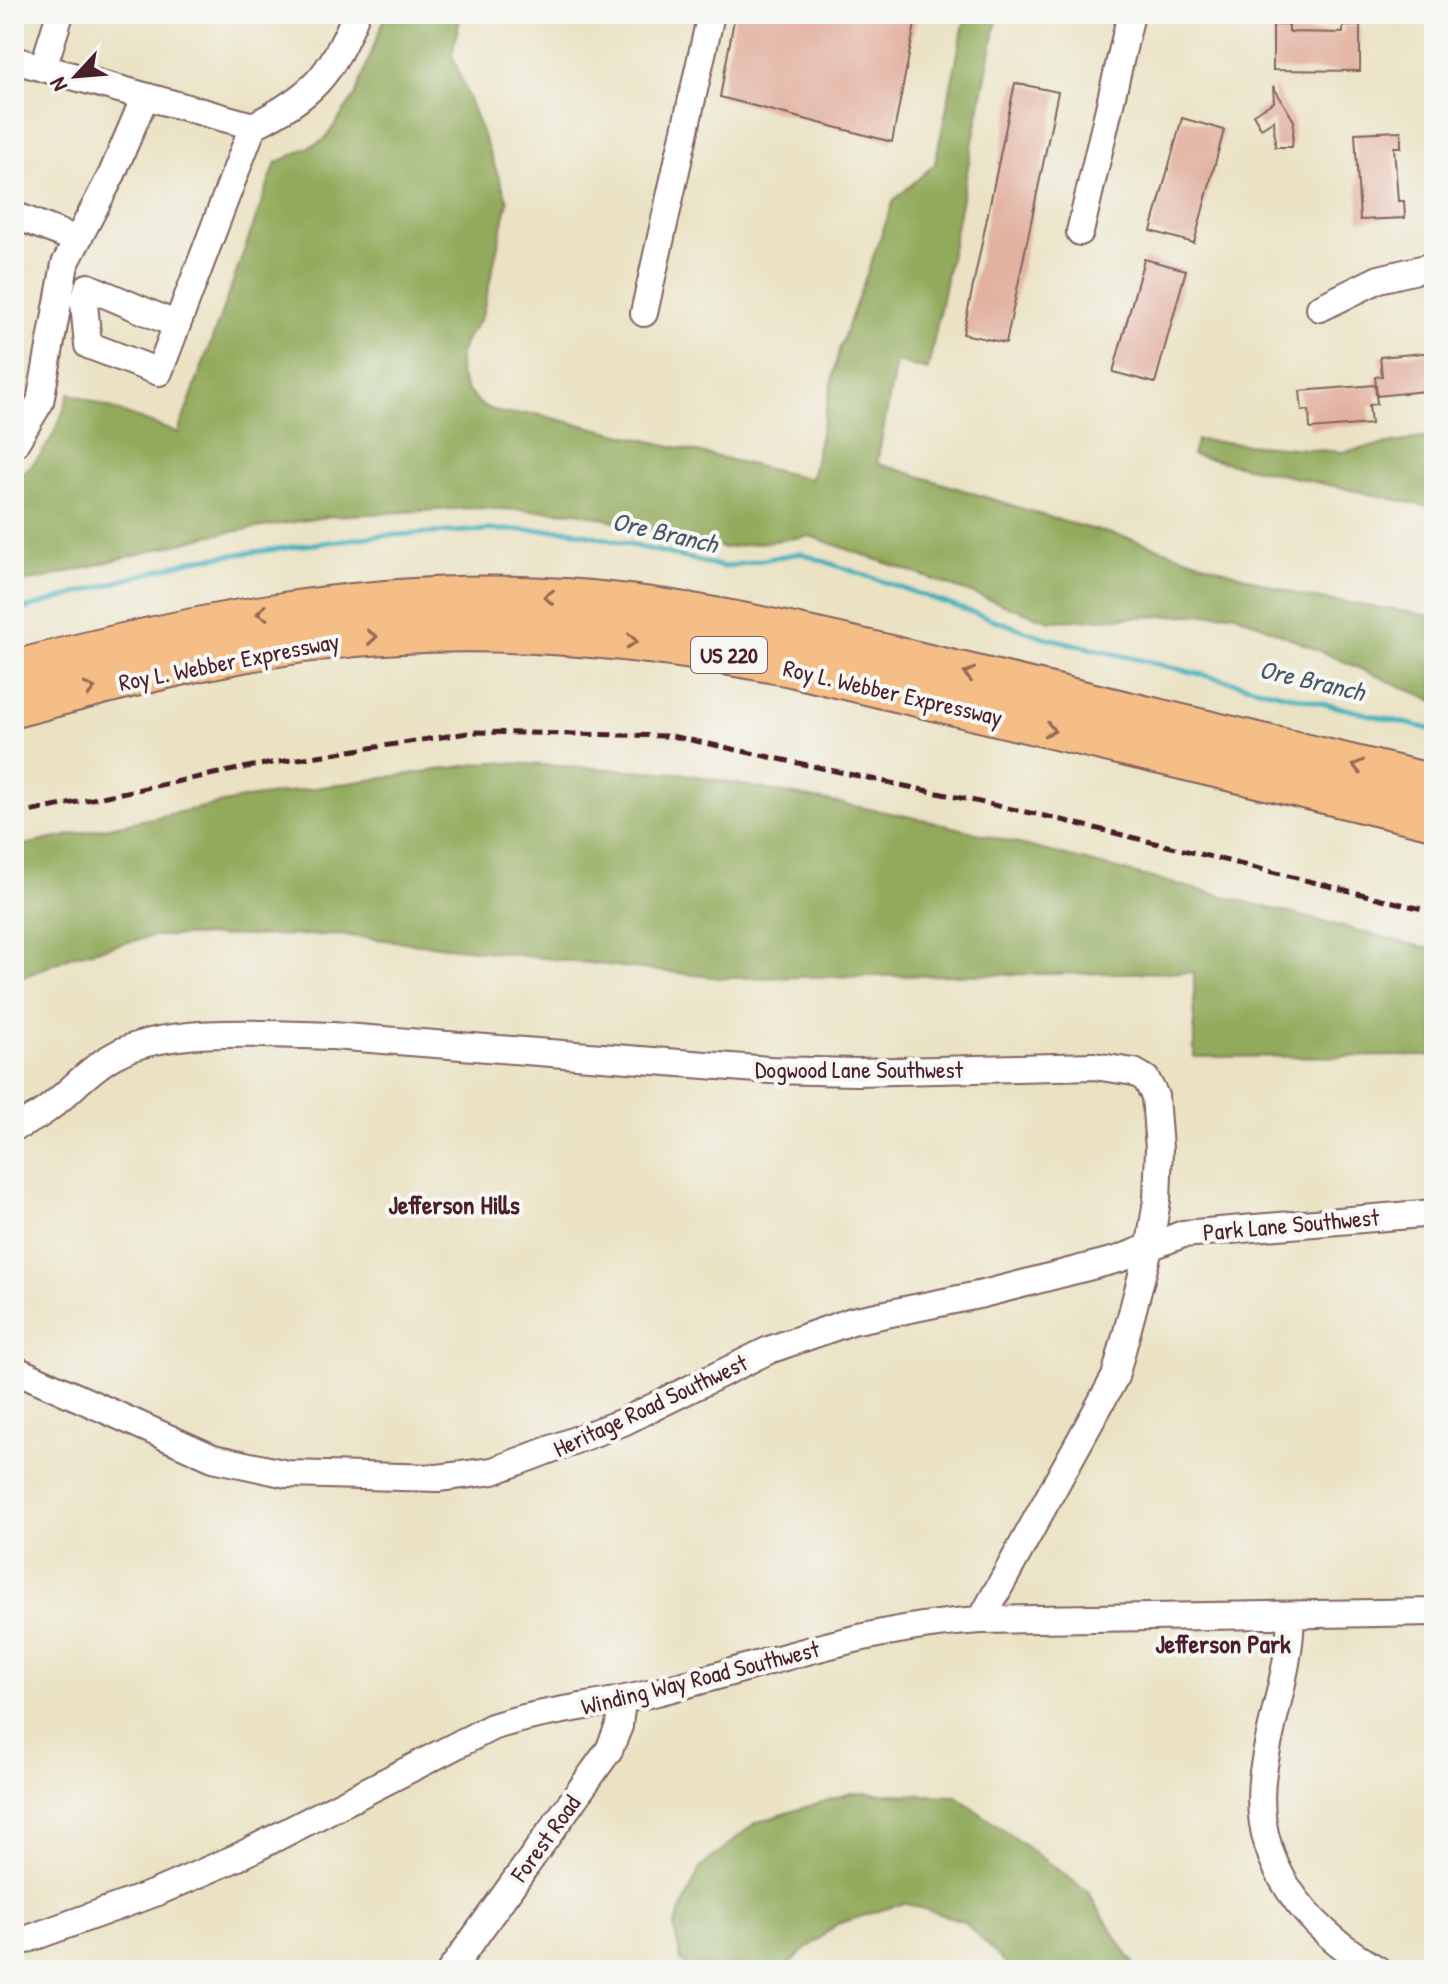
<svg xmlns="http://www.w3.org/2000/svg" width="1448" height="1984" font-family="'Patrick Hand',sans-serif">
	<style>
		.forest { fill: #92aa5c; stroke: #6e6444; stroke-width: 2 }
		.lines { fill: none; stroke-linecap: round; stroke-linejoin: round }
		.stream { stroke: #3faebb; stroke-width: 5 }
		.building { fill: #e2b1a0 }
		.minor-casing { stroke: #826360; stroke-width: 30 }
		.highway-casing { stroke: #826360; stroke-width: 42 }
		.minor { stroke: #fff; stroke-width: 26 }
		.highway { stroke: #f5be86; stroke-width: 38 }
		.rail { stroke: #4a1f2b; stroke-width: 5; stroke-dasharray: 12 6; stroke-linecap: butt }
		.oneway { stroke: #976754 }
		.labels { text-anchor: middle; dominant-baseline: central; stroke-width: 8; stroke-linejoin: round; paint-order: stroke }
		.shield { fill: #f6f6f2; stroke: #7e6067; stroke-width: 2 }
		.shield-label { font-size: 22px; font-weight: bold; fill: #4a1f2b }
		.street-label { font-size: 24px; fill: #4a1f2b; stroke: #f6f6f2 }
		.water-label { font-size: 26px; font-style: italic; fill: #465865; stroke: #f6f6f2 }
		.neighbourhood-label { font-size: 26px; font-weight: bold; fill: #4a1f2b; stroke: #f6f6f2 }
	</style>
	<rect width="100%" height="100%" fill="#f6f6f2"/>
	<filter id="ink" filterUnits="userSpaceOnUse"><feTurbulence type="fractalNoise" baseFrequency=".0125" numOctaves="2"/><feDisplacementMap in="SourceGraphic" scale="16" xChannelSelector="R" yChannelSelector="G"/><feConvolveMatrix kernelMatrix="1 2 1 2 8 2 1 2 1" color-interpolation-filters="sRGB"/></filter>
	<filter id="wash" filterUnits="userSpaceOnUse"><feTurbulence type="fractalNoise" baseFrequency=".006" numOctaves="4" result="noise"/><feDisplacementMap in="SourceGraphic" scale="32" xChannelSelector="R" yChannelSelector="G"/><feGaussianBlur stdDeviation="1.8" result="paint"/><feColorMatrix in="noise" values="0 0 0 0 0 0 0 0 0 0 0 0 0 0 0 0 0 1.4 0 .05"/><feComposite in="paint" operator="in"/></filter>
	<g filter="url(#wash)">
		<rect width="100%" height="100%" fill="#eae2c3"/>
		<path class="forest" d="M386 14H461L452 55 508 201 482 316 466 339 460 354 459 372 466 389 482 406 505 414H535L811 479 839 350 894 200 935 164 966 14H998L928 370 896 362 877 463 1065 522 1135 540 1302 596 1434 616V701L1233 613 1050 621 810 536 724 548 577 512 472 508 332 516 212 535 42 579 14 583V480C45 458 59 429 69 393L178 433 276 163 324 140 355 96Z
			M1434 436V508L1192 455 1197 440 1342 452Z
			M491 762 680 773 922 819 1434 950V1056L1194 1057V972L721 978 341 935 153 936 72 956 14 981V847L247 798Z
			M851 1793 956 1796 1087 1891 1137 1970H1013L963 1921 904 1903 837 1924 781 1970H691L681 1961 674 1927 700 1868 755 1823Z"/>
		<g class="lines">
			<path class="stream" d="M14 612 193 560 376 536 487 530H569L724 567 800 553 1044 637 1434 730"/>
		</g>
		<g id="blocks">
			<path class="building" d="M735 14H917L892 142 720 97Z
				M1273 25H1289V32L1343 33V26H1360V71L1273 70Z
				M1015 83 1058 92 1006 343 963 334Z
				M1273 86 1294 121 1292 147H1275L1274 120 1261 128 1253 114 1274 102Z
				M1182 118 1224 130 1194 243 1151 231Z
				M1401 131V147H1394L1398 201H1404L1405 218 1360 220 1355 133Z
				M1144 259 1186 270 1155 383 1113 372Z
				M1434 352V390L1377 396 1375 377 1382 376 1380 357Z
				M1375 385 1377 404 1369 405 1371 424 1310 429 1309 410 1302 411 1300 391Z"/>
		</g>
	</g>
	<g filter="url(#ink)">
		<use href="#blocks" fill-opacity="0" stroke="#826360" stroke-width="2"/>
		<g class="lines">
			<g class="minor-casing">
				<path id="minor" d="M14 60 253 126C312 96 331 76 356 14
					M43 68 60 14
					M14 215 75 239
					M1080 232 1131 14
					M1320 308 1379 279 1434 266
					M644 313 711 14
					M175 324 88 287 84 303 88 345 159 372 253 126
					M14 445 40 402 65 264 112 174 144 99
					M14 1127C55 1114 77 1076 113 1056 165 1026 272 1034 332 1036L770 1070 856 1072 1094 1066 1134 1072 1146 1079 1155 1096 1159 1149 1157 1200 1150 1245 1115 1377 981 1620
					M14 1369 213 1458 287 1474 438 1478 493 1471 623 1422 769 1350 852 1321 983 1294 1119 1259 1183 1234 1434 1213
					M1291 1615C1290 1670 1271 1718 1263 1772 1250 1862 1305 1927 1378 1970
					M14 1944 155 1893 238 1857 492 1727C544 1710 600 1706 653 1693 762 1666 868 1626 981 1620L1434 1612
					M451 1970 609 1750 619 1726 622 1700"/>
			</g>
			<g class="highway-casing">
				<path id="highway" d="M14 670C182 626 349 591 523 596 673 600 814 637 959 671 1118 709 1276 747 1434 784
					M14 708C117 681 222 652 328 640 483 622 638 637 791 667L1434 820"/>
			</g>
			<use href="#minor" class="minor"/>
			<use href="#highway" class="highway"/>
			<path class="rail" d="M14 815 253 766 474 732 672 736 1054 818 1434 912"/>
		</g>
		<defs><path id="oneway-chevron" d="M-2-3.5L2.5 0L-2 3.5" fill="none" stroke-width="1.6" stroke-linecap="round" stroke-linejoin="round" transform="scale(2)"/></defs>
		<g class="oneway">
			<use href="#oneway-chevron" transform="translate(549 597) rotate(-177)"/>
			<use href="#oneway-chevron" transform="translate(262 613) rotate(172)"/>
			<use href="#oneway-chevron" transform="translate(372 637) rotate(-4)"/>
			<use href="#oneway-chevron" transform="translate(632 641) rotate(6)"/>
			<use href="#oneway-chevron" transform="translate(969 674) rotate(-167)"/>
			<use href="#oneway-chevron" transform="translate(90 689) rotate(-14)"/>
			<use href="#oneway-chevron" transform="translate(1050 730) rotate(14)"/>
			<use href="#oneway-chevron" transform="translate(1358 766) rotate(-167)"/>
		</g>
	</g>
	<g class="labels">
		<rect class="shield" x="691" y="637" width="76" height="36" rx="6"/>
		<g class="shield-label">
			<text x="729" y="655">US 220</text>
		</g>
		<g class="street-label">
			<text transform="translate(229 661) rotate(-11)">Roy L. Webber Expressway</text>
			<text transform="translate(893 692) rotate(13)">Roy L. Webber Expressway</text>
			<text x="859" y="1069">Dogwood Lane Southwest</text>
			<text transform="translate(1291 1224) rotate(-5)">Park Lane Southwest</text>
			<text transform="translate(650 1405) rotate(-25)">Heritage Road Southwest</text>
			<text transform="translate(700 1677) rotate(-14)">Winding Way Road Southwest</text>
			<text transform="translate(545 1838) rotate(-54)">Forest Road</text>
		</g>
		<g class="water-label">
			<text transform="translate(665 532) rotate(13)">Ore Branch</text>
			<text transform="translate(1312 680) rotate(13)">Ore Branch</text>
		</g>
		<g class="neighbourhood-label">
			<text x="454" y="1204">Jefferson Hills</text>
			<text x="1223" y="1643">Jefferson Park</text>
		</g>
	</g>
	<rect width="1448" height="1984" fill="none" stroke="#f6f6f2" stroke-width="48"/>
	<g transform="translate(76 76) rotate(244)" stroke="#f6f6f2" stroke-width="6" paint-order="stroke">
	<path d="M0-6L14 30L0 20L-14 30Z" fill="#4a1f2b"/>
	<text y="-12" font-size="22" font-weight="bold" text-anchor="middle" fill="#4a1f2b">N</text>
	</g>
</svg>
